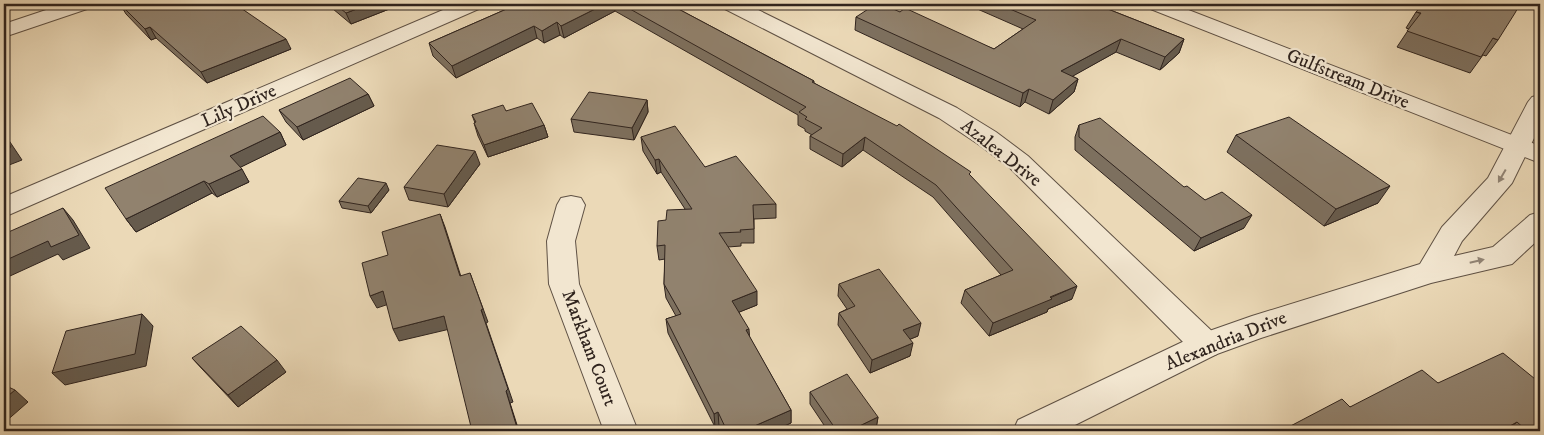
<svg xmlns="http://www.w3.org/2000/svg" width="1544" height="435" font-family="'IM FELL DW Pica',serif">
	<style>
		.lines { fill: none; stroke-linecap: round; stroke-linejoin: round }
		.minor-casing { stroke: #5f5144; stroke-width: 2 }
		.tertiary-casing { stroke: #5f5144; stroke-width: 2 }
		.minor { fill: #f2e6d0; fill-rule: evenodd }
		.tertiary { fill: #f2e6d0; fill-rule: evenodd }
		.wall { fill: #7d705f; stroke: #30241e }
		.shaded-wall { fill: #665b4d; stroke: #30241e }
		.building { fill: #91826e; stroke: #30241e }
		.oneway { fill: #918577 }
		.labels { text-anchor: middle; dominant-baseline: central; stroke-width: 4.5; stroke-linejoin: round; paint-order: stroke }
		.street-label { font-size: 19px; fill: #30241e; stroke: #f2e6d0 }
	</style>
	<rect width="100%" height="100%" fill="#ebd9b7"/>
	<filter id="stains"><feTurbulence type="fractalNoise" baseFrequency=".004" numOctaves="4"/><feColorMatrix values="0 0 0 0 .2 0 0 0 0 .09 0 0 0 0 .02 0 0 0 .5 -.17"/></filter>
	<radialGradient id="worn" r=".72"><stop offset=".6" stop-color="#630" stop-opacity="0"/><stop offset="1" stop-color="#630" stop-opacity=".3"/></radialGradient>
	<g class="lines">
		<g class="minor-casing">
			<path id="minor" d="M64 4H93L90 8 4 37V24Z
				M457 4H484L481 8 4 217V197Z
				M720 4H746L957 108 996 132 1028 156 1217 336 1222 345 1217 354 1206 358 1195 354 1010 168 978 144 939 118 723 8Z
				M1145 4H1173L1540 146V163L1148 8Z
				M571 196 581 198 585 205 575 241 579 284 638 431H604L549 284 547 241 557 205 561 198Z"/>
		</g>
		<g class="tertiary-casing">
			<path id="tertiary" d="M1540 95V126L1512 183 1462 241 1454 256 1493 247 1530 215 1540 212V238L1512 264 1431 283 1261 338 1217 354 1063 431H1013L1018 420 1195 336 1252 316 1420 264 1442 227 1488 178 1528 102 1532 97Z"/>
		</g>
		<use href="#minor" class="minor"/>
		<use href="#tertiary" class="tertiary"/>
	</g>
	<path class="wall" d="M120 4H236L291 49 207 83 156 38 151 40 126 14Z
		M327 4H402L351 24Z
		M518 4H669L814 81V83L970 175 1072 299 1048 309 1047 312 989 336 961 303 965 290 1001 275 933 197 863 150 842 167 810 149V136L812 135 805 131V129L798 125V115L615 11 564 38 560 35 544 43 537 38 456 78 433 56 429 43Z
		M966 4H1095L1184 39 1179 53 1160 70 1116 52 1072 76 1078 79 1074 92 1049 114 1025 102 1020 107 855 30 856 17 900 12 994 49 1023 29Z
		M1416 12 1498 40 1486 56 1483 55 1470 73 1397 47 1409 29 1406 28Z
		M368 94 374 106 303 140 286 122 279 110Z
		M647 100 648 112 634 140 574 132 571 119Z
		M506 111 544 125 548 137 488 157 478 136 474 123H475L472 115Z
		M1079 125 1205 200 1244 228 1194 251 1075 150V137Z
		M280 132 286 145 240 167 249 182 217 197 212 193 136 232 126 219Z
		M1236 135 1378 203 1324 226 1227 152Z
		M641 137 705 167 776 204V218L754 219V243H741V246L728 247 757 305 739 312 750 338 791 410V423L773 431H722L719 426 715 427 668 333 666 319 676 316 666 298 664 284 665 259 659 260 657 246 685 209 661 172 657 174 643 151Z
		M480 164 448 207 409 200 404 187Z
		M389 190 371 213 342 208 339 201Z
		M839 284 918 336 910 339V356L870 373 838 325 839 313 847 309 838 296Z
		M192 358 286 372 238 407 203 370Z
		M1438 383 1540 431H1281L1350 407Z
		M810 392 878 417 876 429 871 431H828L810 404Z"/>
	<path class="shaded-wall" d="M370 4H402L351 24 346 13Z
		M605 4H614L615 11 564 38 561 26Z
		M557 22 560 35 544 43 542 31Z
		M534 26 537 38 456 78 452 66Z
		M150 27 156 38 151 40 145 29Z
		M286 39 291 49 207 83 201 72Z
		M1121 39 1116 52 1057 85 1061 71Z
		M1184 39 1179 53 1160 70 1165 57Z
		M1078 79 1074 92 1049 114 1053 100Z
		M1029 89 1025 102 1020 107 1023 93Z
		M368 94 374 106 303 140 297 127Z
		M647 100 648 112 634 140 632 128Z
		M544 125 548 137 488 157 484 145Z
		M280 132 286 145 237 169 230 156Z
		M4 133 22 160 4 167Z
		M865 137 863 150 842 167 843 154Z
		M475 151 480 164 448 207 444 194Z
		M659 159 661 172 657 174 655 160Z
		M242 169 249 182 217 197 209 184Z
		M204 181 212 193 136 232 126 219Z
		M386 183 389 190 371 213 368 206Z
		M1390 186 1378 203 1324 226 1336 209Z
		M63 208 73 220 90 248 63 260 58 254 10 276 4 270V261Z
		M440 214 445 227 465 289 460 276Z
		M1252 215 1244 228 1194 251 1201 238Z
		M470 273 488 322 486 323 513 402 510 403 519 431H518L506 391Z
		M1077 286 1072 299 1048 309 1047 312 989 336 993 323Z
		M383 291 389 304 377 308 370 296Z
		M757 291V305L732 315V301Z
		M142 314 153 326 146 366 65 385 52 373Z
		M444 316 450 329 399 341 393 329Z
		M921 323 918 336 901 343 903 330Z
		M749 329 750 343 746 330Z
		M913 343 910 356 870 373 872 360Z
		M277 360 286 372 238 407 228 395Z
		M15 390 28 402 4 423V399Z
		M791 410V423L773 431H743Z
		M718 412 719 426 715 427 714 414Z
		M878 417 876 429 871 431H849Z
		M1517 422 1506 431H1501Z
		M1540 428V431H1533Z"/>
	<path class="building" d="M120 4H235L286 39 201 72 150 27 145 29Z
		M335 4H370L346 13Z
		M518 4H605L561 26 557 22 542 31 534 26 452 66 429 43Z
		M621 4H669L814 81 812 82 897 126 899 124 971 172 969 174 992 198 1077 286 1050 297 1052 299 993 323 965 290 1013 270 936 185 865 137 843 154 810 136 822 128 805 119 807 117 799 112 806 107Z
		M876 4H882L900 12 905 8 994 49 1036 20 998 4H1095L1184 39 1165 57 1121 39 1061 71 1078 79 1053 100 1029 89 1023 93 856 17Z
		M1423 4H1520L1515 13 1498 40 1493 38 1481 57 1407 31 1421 13 1416 12Z
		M350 78 368 94 297 127 279 110Z
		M589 92 647 100 632 128 571 119Z
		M532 103 544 125 484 145 474 123 476 122 472 115 503 105 506 111Z
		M263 116 280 132 230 156 242 169 209 184 204 181 126 219 105 188Z
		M1289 117 1390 186 1336 209 1236 135Z
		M1100 118 1184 187 1187 186 1205 200 1222 192 1252 215 1201 238 1079 137V125Z
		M675 126 705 167 736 156 776 204 753 205 754 229 740 230 741 232 719 233 757 291 732 301 749 329 746 330 791 410 743 431H727L718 412 714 414 666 319 681 314 664 284 665 245 657 246 658 221 666 220 667 210 692 209 659 159 655 160 641 137Z
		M4 136 11 147 4 150Z
		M437 145 475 151 444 194 404 187Z
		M358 178 386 183 368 206 339 201Z
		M63 208 79 235 51 247 48 241 4 261V234Z
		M440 214 460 276 470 273 483 309 481 310 508 389 506 391 518 431H472L444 316 393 329 383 291 370 296 362 263 388 255 382 232Z
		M879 269 921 323 903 330 913 343 872 360 839 313 855 306 839 284Z
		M142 314 135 354 52 373 66 331Z
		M241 326 277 360 228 395 192 358Z
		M1503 353 1540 383V428L1533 431H1527L1517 422 1501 431H1281L1342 399 1350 407 1422 370 1438 383Z
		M847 374 878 417 849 431H837L810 392Z
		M4 385 15 390 4 399Z"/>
	<defs><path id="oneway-solid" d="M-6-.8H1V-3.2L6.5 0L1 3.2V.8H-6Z" transform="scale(1.25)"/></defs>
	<g class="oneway">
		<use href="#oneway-solid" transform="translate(1502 176) rotate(120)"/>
		<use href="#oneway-solid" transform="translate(1477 261) rotate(-13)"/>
	</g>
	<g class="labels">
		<g class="street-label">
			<text transform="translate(1348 79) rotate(22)">Gulfstream Drive</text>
			<text transform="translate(239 106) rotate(-24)">Lily Drive</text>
			<text transform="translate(1001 153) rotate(38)">Azalea Drive</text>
			<text transform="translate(1226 341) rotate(-22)">Alexandria Drive</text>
			<text transform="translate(589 348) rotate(69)">Markham Court</text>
		</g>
	</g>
	<rect width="1544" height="435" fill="none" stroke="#ebd9b7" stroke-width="20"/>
	<rect x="5" y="5" width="1534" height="425" fill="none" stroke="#30241e" stroke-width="2.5"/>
	<rect x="10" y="10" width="1524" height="415" fill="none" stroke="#30241e"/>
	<rect width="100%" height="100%" filter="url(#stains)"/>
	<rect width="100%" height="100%" fill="url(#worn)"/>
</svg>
